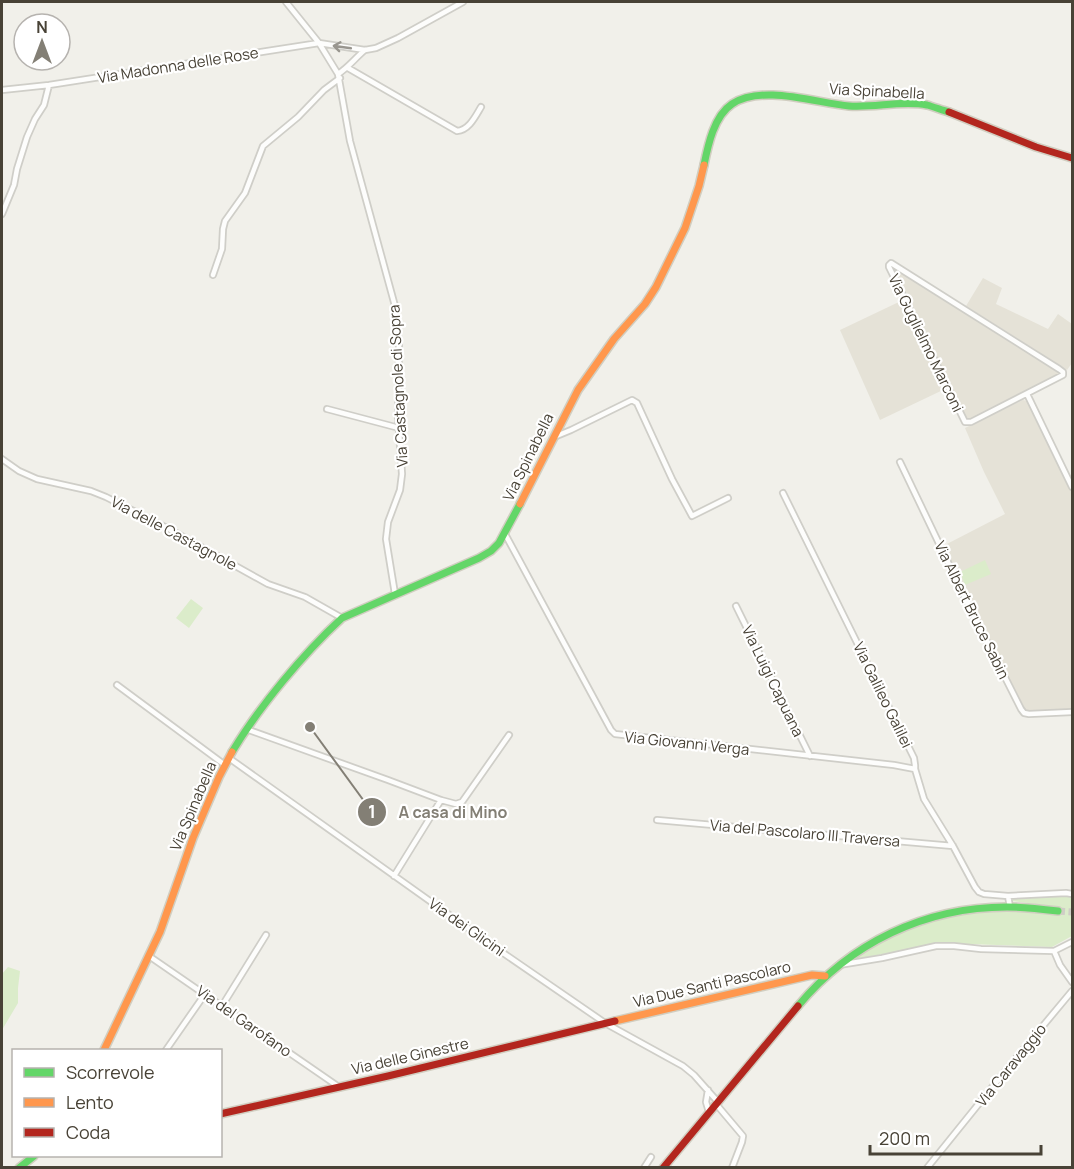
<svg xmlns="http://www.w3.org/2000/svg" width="1074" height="1169" font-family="Manrope,sans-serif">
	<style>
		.residential { fill: #e5e2d7 }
		.green { fill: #dbecca }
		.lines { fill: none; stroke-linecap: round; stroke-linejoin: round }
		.secondary-tunnel { stroke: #cfcdc6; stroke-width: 7; stroke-dasharray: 7 3.5; stroke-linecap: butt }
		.street-casing { stroke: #cfcec8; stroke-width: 8 }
		.fast-casing { stroke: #d1cec1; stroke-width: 10 }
		.slow-casing { stroke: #d1cec1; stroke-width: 10 }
		.jam-casing { stroke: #d1cec1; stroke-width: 10 }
		.street { stroke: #fdfdfc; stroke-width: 4.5 }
		.fast { stroke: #63d668; stroke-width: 7 }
		.slow { stroke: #ff974d; stroke-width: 7 }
		.jam { stroke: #b3261e; stroke-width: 7 }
		.oneway { stroke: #99968f }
		.labels { text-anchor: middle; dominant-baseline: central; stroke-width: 4.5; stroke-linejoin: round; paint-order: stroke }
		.street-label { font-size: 15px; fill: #484236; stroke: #fff }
		.leader { fill: none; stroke: #837f75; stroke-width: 2 }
		.callout-dot { fill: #837f75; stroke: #fff; stroke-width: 2 }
		.mark-label { font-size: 18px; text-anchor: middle; font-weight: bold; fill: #fff }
		.callout-label { font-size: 16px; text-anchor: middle; font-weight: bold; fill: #837f75; stroke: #fff; stroke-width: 4.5; stroke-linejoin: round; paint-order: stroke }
	</style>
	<rect width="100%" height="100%" fill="#f1f0ea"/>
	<path class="residential" d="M892 265 1057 370 1059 374 1058 376 969 422 965 421 890 267Z
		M983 278 1002 288 996 304 1048 329 1058 314 1072 324V363L1067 370 966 306Z
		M903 300 945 389 880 420 840 330Z
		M1023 400 1027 401 1072 493V709L1032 712H1028L1020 704 943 546 1005 514 984 472 965 428Z"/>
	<path class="green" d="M985 560 991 574 965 585 960 572Z
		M191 599 203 608 189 628 176 618Z
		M1067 895 1072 896V936L1052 947 941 943 851 960C888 931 943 914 990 910 1013 908 1036 912 1059 913V907L1013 901 1012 898Z
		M8 967 20 971 18 988V1003L2 1030V974Z"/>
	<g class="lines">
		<path class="secondary-tunnel" d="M1058 911 1072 912"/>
		<g class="street-casing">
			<path id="street" d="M286 2 319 43 338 74 350 141 395 306 399 345 398 418 402 474 400 490 388 522 386 539 395 594
				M348 68 457 131C469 130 475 117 481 107
				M338 74C349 67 355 58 365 50
				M2 90 49 85 319 43 365 50 376 48 398 38 463 2
				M2 214 14 185 17 169 27 137 35 119 44 105 49 85
				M891 263 1059 369 1063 372V375L971 422H965L889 267V265Z
				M213 275 222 249 223 229 225 221 245 193 263 146 298 117 324 90 340 78
				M1027 394 1072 487
				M327 409 399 428
				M554 437 571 430 632 400 637 403 672 479 692 516 728 498
				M2 459 19 471 37 479 91 491 106 497 169 529 268 584 305 597 342 618
				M900 462 967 602 1021 709 1024 713 1029 714 1072 712
				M783 493 914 758 915 765V769L924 799 953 846 975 887 979 892 984 894 1008 896 1010 907
				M505 534 611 730 615 734 894 765 915 769
				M736 606 810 756
				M117 685 225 765
				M246 729 388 780 441 800 456 804 462 802 509 735
				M229 758 493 946 605 1023 683 1066 694 1075 718 1102
				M657 820 953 846
				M394 876 441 800
				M1008 896 1066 893 1072 894
				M1054 951 1060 965 1072 982
				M149 956 339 1087
				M839 965 882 958 936 946H954L981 949 1054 951 1072 942
				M222 1006 266 935
				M166 1050 205 994
				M708 1090 706 1102 709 1112
				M716 1104 743 1136 742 1142 732 1168
				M644 1168 651 1157
				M927 1168 1002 1075 1072 991"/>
		</g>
		<g class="fast-casing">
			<path id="fast" d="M704 165C708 145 714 116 732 104 762 84 816 103 849 106 875 108 902 100 927 105 934 107 942 110 949 112
				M232 752C259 707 303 654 342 618L479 558 491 551 499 543 520 504
				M798 1006C850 943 925 907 1007 907 1024 907 1041 909 1058 911
				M19 1168 34 1156"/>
		</g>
		<g class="slow-casing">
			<path id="slow" d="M520 504 578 390 614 339 645 304 656 287 685 228 699 186 704 165
				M615 1021 812 975 825 976
				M104 1050 160 932 193 838 219 777 232 752"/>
		</g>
		<g class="jam-casing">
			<path id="jam" d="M949 112 1036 147 1072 158
				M220 1114 388 1076 615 1021
				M663 1168 798 1006"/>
		</g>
		<use href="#street" class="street"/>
		<use href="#fast" class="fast"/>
		<use href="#slow" class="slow"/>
		<use href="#jam" class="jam"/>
	</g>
	<defs><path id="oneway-shaft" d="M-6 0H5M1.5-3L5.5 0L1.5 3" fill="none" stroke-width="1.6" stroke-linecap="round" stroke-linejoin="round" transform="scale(1.5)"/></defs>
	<use class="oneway" href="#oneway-shaft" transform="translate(342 47) rotate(-172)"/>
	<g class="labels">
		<g class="street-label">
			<text transform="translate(178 65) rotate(-9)">Via Madonna delle Rose</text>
			<text transform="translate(877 91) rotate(3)">Via Spinabella</text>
			<text transform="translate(926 343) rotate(64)">Via Guglielmo Marconi</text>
			<text transform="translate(398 386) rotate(-93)">Via Castagnole di Sopra</text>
			<text transform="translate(528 457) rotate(-64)">Via Spinabella</text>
			<text transform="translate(174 533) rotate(28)">Via delle Castagnole</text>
			<text transform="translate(972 610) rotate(64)">Via Albert Bruce Sabin</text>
			<text transform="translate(773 681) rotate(64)">Via Luigi Capuana</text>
			<text transform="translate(883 695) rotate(64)">Via Galileo Galilei</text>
			<text transform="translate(687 743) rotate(6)">Via Giovanni Verga</text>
			<text transform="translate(193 806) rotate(-67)">Via Spinabella</text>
			<text transform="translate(805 833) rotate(5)">Via del Pascolaro III Traversa</text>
			<text transform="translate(467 927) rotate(35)">Via dei Glicini</text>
			<text transform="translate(712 984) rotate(-13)">Via Due Santi Pascolaro</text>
			<text transform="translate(244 1021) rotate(35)">Via del Garofano</text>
			<text transform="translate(410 1056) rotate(-13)">Via delle Ginestre</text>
			<text transform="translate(1011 1065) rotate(-51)">Via Caravaggio</text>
		</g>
	</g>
	<path class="leader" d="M310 727L372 812"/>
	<g class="callout-dot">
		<circle cx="310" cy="727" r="6"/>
		<circle cx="372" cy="812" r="15"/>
	</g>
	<g class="mark-label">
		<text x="372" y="818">1</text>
	</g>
	<g class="callout-label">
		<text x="453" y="818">A casa di Mino</text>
	</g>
	<rect width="1074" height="1169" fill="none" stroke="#484236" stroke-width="6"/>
	<rect x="12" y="1049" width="210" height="108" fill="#ffffff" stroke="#b6b3af" stroke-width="1.5"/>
	<rect x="24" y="1068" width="30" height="9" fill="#63d668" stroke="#b6b3af" stroke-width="1.5"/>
	<text x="66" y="1079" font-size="18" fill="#484236">Scorrevole</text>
	<rect x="24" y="1098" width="30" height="9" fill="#ff974d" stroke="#b6b3af" stroke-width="1.5"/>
	<text x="66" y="1109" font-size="18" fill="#484236">Lento</text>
	<rect x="24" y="1128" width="30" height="9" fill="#b3261e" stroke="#b6b3af" stroke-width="1.5"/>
	<text x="66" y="1139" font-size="18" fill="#484236">Coda</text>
	<g transform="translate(42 42)"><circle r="28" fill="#ffffff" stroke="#b6b3af" stroke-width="1.5"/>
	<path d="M0-4.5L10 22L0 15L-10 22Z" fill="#837f75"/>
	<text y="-9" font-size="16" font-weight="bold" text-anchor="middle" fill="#484236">N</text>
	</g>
	<path d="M870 1145v9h171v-9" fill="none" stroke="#484236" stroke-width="3"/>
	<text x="879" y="1145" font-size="18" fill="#484236" stroke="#ffffff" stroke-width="4.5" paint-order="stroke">200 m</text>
</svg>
